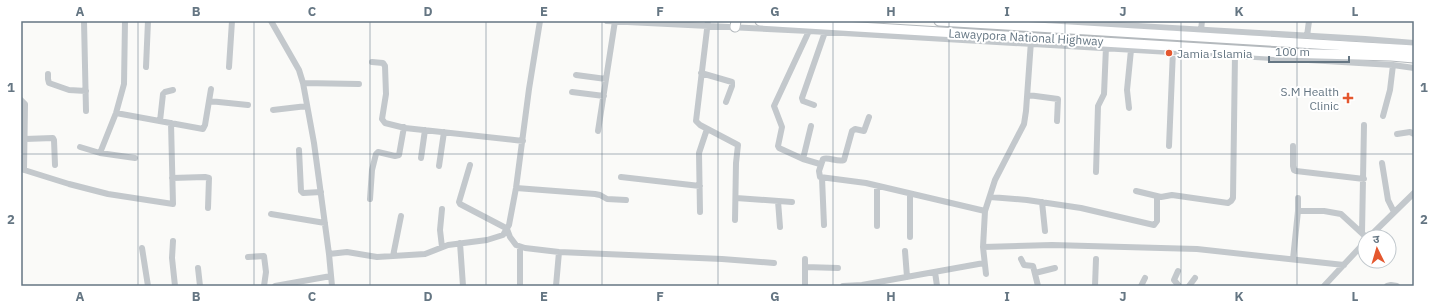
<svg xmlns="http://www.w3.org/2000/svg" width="1435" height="307" font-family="'IBM Plex Sans','Noto Sans Devanagari',sans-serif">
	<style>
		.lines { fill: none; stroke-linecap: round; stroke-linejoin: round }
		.highway-casing { stroke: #b4b9bd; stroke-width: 11 }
		.minor { stroke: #c3c8cc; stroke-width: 6 }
		.highway { stroke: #fff; stroke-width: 9 }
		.grid { fill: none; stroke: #657683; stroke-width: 1; stroke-opacity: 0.55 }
		.poi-dot { fill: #e4572e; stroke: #fff; stroke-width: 1.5 }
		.labels { text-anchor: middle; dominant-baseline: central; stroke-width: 4; stroke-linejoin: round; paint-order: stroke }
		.street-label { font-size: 12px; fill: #657683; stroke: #fff }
		.poi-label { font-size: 12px; fill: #657683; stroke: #fff; text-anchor: start }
		.neatline { fill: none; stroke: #657683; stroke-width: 1.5 }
		.grid-label { font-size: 13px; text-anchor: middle; font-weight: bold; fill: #657683 }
	</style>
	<rect width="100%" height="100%" fill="#fafaf8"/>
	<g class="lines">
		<g class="highway-casing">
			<path id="highway" d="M760 21 1284 53 1391 56 1414 58
				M939 21 1414 50
				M735 27 736 21"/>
		</g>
		<path class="minor" d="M84 21 86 111
			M271 21 299 70 303 83 314 143 329 254 332 286
			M607 21 809 31 1393 65 1414 68
			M708 21 696 121 700 125 738 145 736 163 735 220
			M1051 21 1365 39 1414 43
			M1201 30 1202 21
			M809 31 774 106 782 127 778 146 779 148 803 159 820 164
			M1307 36 1309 21
			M372 62 383 63 385 66 386 94 382 119 385 123 405 128 523 141
			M146 67 148 21
			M229 67 232 21
			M701 73 732 82V86L726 102
			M48 74V79L49 83 69 90 86 91
			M576 75 606 79
			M303 83 359 84
			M572 92 604 96
			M1028 95 1058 99 1057 121
			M21 100 25 104 24 170
			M209 101 248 105
			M814 105 803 101 802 98 825 32
			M1129 108 1127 90 1131 50
			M273 110 307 106
			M116 113 203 129 205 125 211 89
			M1383 116 1390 90 1393 65
			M869 117 864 131 855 129 852 131 844 160C837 162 829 157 823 159L819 171 820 177 866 183 985 211
			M160 121 163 94 165 92 173 90
			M598 131 615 21
			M1397 134 1410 132 1414 134
			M25 139 53 138 54 140 55 165
			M1169 146 1173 50
			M1293 146V166L1294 170 1296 171 1364 179
			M80 147 100 153 135 158
			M299 150 301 191 303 193 321 192
			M100 153 116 113 124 84 125 21
			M421 158 425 130
			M803 159 811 126
			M1382 163 1388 200 1394 212
			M470 165 459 202 460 204 504 227 507 229 510 237 516 245 525 248 559 252 722 259 774 263
			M439 166 444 132
			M21 169 69 184 108 194 173 204 171 123
			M1096 172 1098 106 1104 94 1106 47
			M621 177 700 186
			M172 178 205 177 209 178 208 208
			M822 178 824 225
			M516 188 595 194 600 195 607 199 626 200
			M1136 191 1161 197 1172 195 1228 203 1231 201 1233 198 1235 54
			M910 194V237
			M990 197 1027 200 1081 208 1154 225 1157 221V196
			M736 198 792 202
			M370 199 372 170 376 154 378 152 395 156 399 155 404 127
			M778 201 780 227
			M1042 202 1045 231
			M442 209 440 230 442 247
			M1298 211H1324L1341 214 1366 237
			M700 212 699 153 707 129
			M271 214 325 223
			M877 226V186
			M1362 233 1364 125
			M1369 237 1414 193
			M173 241 172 258 175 286
			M460 243 463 286
			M983 247 1052 245 1197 249 1344 265
			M142 248 148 286
			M905 251 907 277
			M329 254 347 252 377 257 425 254 448 245 487 240 503 235 509 225 516 188 529 89 540 21
			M393 256 401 216
			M248 257 264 256 266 272 264 286
			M805 259V286
			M1021 259 1024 265 1033 266 1038 286
			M1293 259 1298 211V198
			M805 267 838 268
			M198 268 200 286
			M1178 271 1174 280 1179 286
			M935 272 937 286
			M1035 273 1055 268
			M986 274 983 247 985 211 995 180 1024 124 1026 111 1031 41
			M275 286 331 276
			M520 286V247
			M556 286 559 252
			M843 286 862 285 984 263
			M1095 286 1096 259
			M1141 286 1145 278
			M1189 286 1195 278
			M1324 286 1365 242
			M1387 286 1391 285 1397 286"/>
		<use href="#highway" class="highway"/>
	</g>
	<path class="grid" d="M138 21V286M254 21V286M370 21V286M486 21V286M602 21V286M718 21V286M833 21V286M949 21V286M1065 21V286M1181 21V286M1297 21V286M21 154H1414"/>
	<g class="poi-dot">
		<circle cx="1169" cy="53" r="4"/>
		<path d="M1346 92h4v4h4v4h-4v4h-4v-4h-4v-4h4z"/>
	</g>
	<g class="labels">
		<g class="street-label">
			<text transform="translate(1026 37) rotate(3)">Lawaypora National Highway</text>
		</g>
		<g class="poi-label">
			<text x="1177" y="53">Jamia Islamia</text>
			<text x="1339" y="91" text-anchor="end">S.M Health<tspan x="1339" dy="14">Clinic</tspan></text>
		</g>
	</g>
	<rect width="1435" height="307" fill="none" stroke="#ffffff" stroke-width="44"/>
	<g transform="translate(1377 249) rotate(355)"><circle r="19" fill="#ffffff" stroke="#c1c8cd"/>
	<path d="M0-3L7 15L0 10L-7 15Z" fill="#e4572e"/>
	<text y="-6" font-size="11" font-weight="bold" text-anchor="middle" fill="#657683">उ</text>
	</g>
	<path d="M1269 56v6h80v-6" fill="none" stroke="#657683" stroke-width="2"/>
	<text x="1275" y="56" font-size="12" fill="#657683" stroke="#ffffff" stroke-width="3" paint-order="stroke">100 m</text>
	<rect x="22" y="22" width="1391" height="263" class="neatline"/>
	<g class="grid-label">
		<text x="80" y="16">A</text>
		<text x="196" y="16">B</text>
		<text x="312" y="16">C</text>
		<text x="428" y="16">D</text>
		<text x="544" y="16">E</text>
		<text x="660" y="16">F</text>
		<text x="775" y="16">G</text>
		<text x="891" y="16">H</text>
		<text x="1007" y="16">I</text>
		<text x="1123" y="16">J</text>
		<text x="1239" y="16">K</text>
		<text x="1355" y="16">L</text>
		<text x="11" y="92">1</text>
		<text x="1424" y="92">1</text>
		<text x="11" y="224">2</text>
		<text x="1424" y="224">2</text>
		<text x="80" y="301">A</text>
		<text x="196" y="301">B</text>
		<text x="312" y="301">C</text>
		<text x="428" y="301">D</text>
		<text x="544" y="301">E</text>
		<text x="660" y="301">F</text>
		<text x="775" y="301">G</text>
		<text x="891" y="301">H</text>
		<text x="1007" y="301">I</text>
		<text x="1123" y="301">J</text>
		<text x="1239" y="301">K</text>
		<text x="1355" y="301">L</text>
	</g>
</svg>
